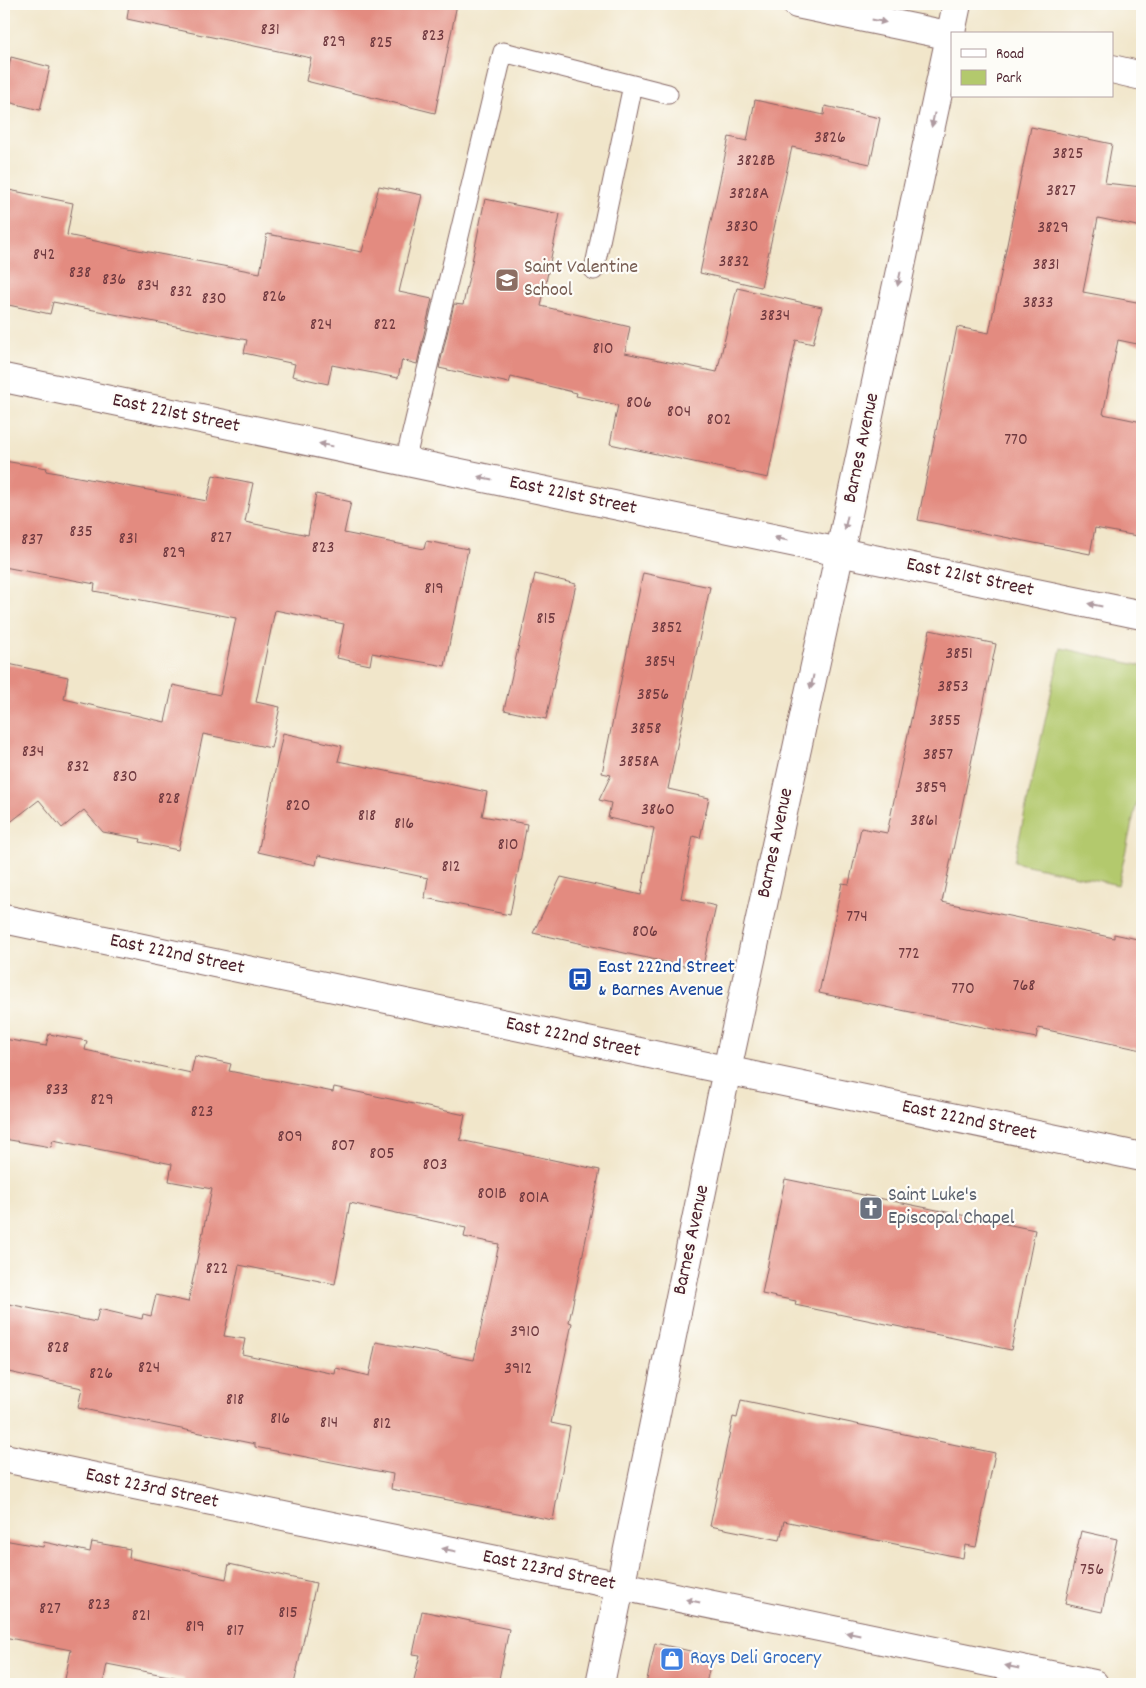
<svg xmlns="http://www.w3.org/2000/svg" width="1146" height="1688" font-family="Dekko,sans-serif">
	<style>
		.green { fill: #b3c96d; stroke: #7e744c }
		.building { fill: #e38b80; fill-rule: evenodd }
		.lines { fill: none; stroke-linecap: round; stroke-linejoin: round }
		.service-casing { stroke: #846563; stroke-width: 21 }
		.minor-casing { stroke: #846563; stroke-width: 30 }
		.tertiary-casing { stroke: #846563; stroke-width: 30 }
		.service { stroke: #fff; stroke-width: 19 }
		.minor { stroke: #fff; stroke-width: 28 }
		.tertiary { stroke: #fff; stroke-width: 28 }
		.oneway { fill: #ae9aa0 }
		.labels { text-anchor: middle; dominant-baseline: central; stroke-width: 4.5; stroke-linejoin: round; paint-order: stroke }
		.number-label { font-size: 18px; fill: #703a40 }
		.education-label { font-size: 20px; fill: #785e54; stroke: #fdfcf7; text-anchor: start }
		.street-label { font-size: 20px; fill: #4a1f2b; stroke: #fdfcf7 }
		.transit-label { font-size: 20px; fill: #164399; stroke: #fdfcf7; text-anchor: start }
		.worship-label { font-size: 20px; fill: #5b616d; stroke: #fdfcf7; text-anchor: start }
		.shop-label { font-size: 20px; fill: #366cbe; stroke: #fdfcf7; text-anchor: start }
	</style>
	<rect width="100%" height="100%" fill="#fdfcf7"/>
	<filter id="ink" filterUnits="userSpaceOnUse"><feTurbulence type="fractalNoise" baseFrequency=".02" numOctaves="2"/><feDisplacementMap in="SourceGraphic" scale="10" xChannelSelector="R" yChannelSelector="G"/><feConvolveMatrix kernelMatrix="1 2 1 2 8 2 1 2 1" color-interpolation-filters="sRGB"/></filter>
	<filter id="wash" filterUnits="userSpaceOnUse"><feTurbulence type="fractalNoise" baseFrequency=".0096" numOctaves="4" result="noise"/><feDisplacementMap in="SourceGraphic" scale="20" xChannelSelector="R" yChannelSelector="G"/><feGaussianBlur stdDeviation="1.12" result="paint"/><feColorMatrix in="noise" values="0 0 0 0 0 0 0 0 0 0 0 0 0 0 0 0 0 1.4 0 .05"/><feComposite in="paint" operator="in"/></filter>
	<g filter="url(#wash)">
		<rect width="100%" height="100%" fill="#f1e6ca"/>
		<path class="green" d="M1061 648 1142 666V779L1118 885 1014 862Z"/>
		<g id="blocks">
			<path class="building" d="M129 4H457L435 113 306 81 311 58 127 19Z
				M11 57 50 67 40 110 4 101V89Z
				M755 100 824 115 825 106 880 118 870 164 792 147 761 287 700 273 729 137 747 141Z
				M1031 127 1112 144 1105 183 1142 187V227L1098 218 1083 292 1142 303V345L1118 340 1103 414 1142 422V537L1095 528 1090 554 918 520 957 327 989 333Z
				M379 186 422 195 399 292 432 299 417 364 402 360 398 378 332 365 328 384 292 376 295 364 244 353 247 340 53 302 50 314 4 304V189L73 203 67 235 138 250 260 273 267 234 362 252Z
				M485 199 560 214 541 306 630 327 625 353 717 372 737 288 822 307 813 344 796 340 768 478 610 444 618 405 576 396 577 393 511 377 509 383 439 368 454 304 463 305Z
				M4 461 47 468 46 471 207 501 213 475 253 483 245 522 308 535 316 494 351 502 344 533 424 549 426 541 468 549 445 666 372 653 370 665 337 658 344 624 275 610 256 702 280 707 271 748 203 734 178 850 140 842 141 839 103 832 84 810 62 828 39 800 4 827V663L68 677 64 699 165 722 173 685 220 695 236 618 94 591 95 584 4 567Z
				M643 573 710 587 668 789 709 798 700 838 693 836 681 898 716 906 702 970 533 933 561 877 641 895 654 828 608 818 611 803 599 800 611 775 602 773Z
				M535 574 576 584 546 719 504 710Z
				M930 630 996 644 942 902 1114 938V934L1142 940V1050L1038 1028 1036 1038 819 993 842 883 849 884 861 828 887 833Z
				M283 733 342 746 338 761 487 792 482 816 527 824 510 915 425 898 428 878 318 855 316 865 258 852Z
				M49 1034 87 1041 85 1050 191 1073 195 1056 231 1064 229 1071 333 1092 334 1087 465 1115 460 1140 600 1170 569 1322 572 1323 551 1423 570 1427 553 1520 391 1489 393 1474 255 1447V1444L78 1408 82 1388 4 1371V1303L96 1322 99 1309 142 1319 143 1314 151 1316 156 1295 188 1302 212 1189 169 1181 172 1164 53 1140 51 1147 4 1139V1039L46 1046ZM350 1203 466 1228 464 1237 499 1244 474 1360 376 1342 369 1376 336 1368 335 1374 242 1354 245 1339 224 1336 239 1265 335 1284Z
				M785 1179 1035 1230 1011 1350 795 1305 796 1301 762 1294Z
				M741 1400 995 1453 976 1547 965 1545 963 1558 784 1521 780 1540 710 1526 733 1417 737 1418Z
				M1081 1531 1117 1539 1102 1612 1065 1604Z
				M4 1540 43 1547 44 1542 90 1552 92 1542 130 1549 129 1558 226 1579 229 1564 316 1583 294 1684H183L184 1679 107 1664 103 1684H64L71 1650 4 1637Z
				M422 1611 509 1629 498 1684H413L420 1655 413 1654Z
				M655 1643 712 1656 706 1684H646Z"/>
		</g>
	</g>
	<g filter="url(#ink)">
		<use href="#blocks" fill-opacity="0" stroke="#846563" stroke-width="1"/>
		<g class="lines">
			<g class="service-casing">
				<path id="service" d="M594 270 633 85
					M405 462 503 52 668 94"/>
			</g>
			<g class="minor-casing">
				<path id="minor" d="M797 4 952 36
					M1112 69 1142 76
					M4 378 1142 615
					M4 1458 1094 1684"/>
			</g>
			<g class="tertiary-casing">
				<path id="tertiary" d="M4 919 1142 1157
					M600 1684 727 1070 840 551 957 4"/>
			</g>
			<use href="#service" class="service"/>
			<use href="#minor" class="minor"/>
			<use href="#tertiary" class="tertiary"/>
		</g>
		<defs><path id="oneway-solid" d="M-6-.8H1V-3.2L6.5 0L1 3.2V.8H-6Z" transform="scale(1.25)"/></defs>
		<g class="oneway">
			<use href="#oneway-solid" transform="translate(879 21) rotate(12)"/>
			<use href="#oneway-solid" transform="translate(933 120) rotate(102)"/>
			<use href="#oneway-solid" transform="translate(899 279) rotate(102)"/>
			<use href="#oneway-solid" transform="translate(326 445) rotate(-168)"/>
			<use href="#oneway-solid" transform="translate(485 478) rotate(-168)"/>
			<use href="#oneway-solid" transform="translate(846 523) rotate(102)"/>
			<use href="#oneway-solid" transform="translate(781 539) rotate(-168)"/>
			<use href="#oneway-solid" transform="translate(1095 605) rotate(-168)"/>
			<use href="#oneway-solid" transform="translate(812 682) rotate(102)"/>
			<use href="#oneway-solid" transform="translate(449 1550) rotate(-168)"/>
			<use href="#oneway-solid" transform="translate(693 1601) rotate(-168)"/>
			<use href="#oneway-solid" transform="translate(853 1634) rotate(-168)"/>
			<use href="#oneway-solid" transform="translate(1012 1667) rotate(-168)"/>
		</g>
	</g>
	<defs>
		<g id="school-square" transform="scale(1.25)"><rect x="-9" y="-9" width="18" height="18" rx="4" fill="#8d6e63" stroke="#fdfcf7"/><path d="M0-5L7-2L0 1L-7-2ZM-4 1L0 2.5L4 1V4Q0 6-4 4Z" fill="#fff"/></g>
		<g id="bus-square" transform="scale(1.25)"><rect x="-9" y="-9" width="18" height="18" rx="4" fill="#1a4fb4" stroke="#fdfcf7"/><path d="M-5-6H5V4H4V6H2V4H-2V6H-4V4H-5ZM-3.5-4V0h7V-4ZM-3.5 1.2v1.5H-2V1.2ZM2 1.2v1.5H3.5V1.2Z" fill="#fff"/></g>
		<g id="church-square" transform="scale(1.25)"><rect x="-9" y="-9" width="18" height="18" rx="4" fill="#6b7280" stroke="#fdfcf7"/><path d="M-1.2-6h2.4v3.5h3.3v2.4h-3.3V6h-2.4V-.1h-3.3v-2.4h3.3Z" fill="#fff"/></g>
		<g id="shop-square" transform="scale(1.25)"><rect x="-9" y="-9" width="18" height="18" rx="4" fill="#3f7fe0" stroke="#fdfcf7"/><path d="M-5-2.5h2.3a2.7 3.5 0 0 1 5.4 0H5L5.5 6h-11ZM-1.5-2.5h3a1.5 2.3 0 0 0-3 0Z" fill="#fff"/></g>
	</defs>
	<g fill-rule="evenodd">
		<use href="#school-square" x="507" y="280"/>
		<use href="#bus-square" x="580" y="979"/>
		<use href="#church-square" x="871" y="1208"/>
		<use href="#shop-square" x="672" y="1659"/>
	</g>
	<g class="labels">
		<g class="number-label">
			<text x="270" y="30">831</text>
			<text x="433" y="36">823</text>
			<text x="334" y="42">829</text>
			<text x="381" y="43">825</text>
			<text x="830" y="138">3826</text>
			<text x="1068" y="154">3825</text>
			<text x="756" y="161">3828B</text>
			<text x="1061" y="191">3827</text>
			<text x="749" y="194">3828A</text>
			<text x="742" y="227">3830</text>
			<text x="1053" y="228">3829</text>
			<text x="44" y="255">842</text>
			<text x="734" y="262">3832</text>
			<text x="1046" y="265">3831</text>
			<text x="80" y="273">838</text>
			<text x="114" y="280">836</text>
			<text x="148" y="286">834</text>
			<text x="181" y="292">832</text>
			<text x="274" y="297">826</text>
			<text x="214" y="299">830</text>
			<text x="1038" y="303">3833</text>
			<text x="775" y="316">3834</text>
			<text x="321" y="325">824</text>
			<text x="385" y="325">822</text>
			<text x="603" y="349">810</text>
			<text x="639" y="403">806</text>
			<text x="679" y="412">804</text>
			<text x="719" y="420">802</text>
			<text x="1016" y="440">770</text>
			<text x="81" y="532">835</text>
			<text x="221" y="538">827</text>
			<text x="128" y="539">831</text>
			<text x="32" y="540">837</text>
			<text x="323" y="548">823</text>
			<text x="174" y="553">829</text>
			<text x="434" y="589">819</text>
			<text x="546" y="619">815</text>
			<text x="667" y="628">3852</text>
			<text x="959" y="654">3851</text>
			<text x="660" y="662">3854</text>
			<text x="953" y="687">3853</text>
			<text x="653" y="695">3856</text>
			<text x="945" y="721">3855</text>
			<text x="646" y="729">3858</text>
			<text x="33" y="752">834</text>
			<text x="938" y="755">3857</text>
			<text x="639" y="762">3858A</text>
			<text x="78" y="767">832</text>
			<text x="125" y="777">830</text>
			<text x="931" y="788">3859</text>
			<text x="169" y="799">828</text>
			<text x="298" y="806">820</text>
			<text x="658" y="810">3860</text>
			<text x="367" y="816">818</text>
			<text x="924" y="821">3861</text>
			<text x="404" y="824">816</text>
			<text x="508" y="845">810</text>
			<text x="451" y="867">812</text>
			<text x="857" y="917">774</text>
			<text x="645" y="932">806</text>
			<text x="909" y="954">772</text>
			<text x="1024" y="986">768</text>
			<text x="963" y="989">770</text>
			<text x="57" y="1090">833</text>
			<text x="102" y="1100">829</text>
			<text x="202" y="1112">823</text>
			<text x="290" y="1137">809</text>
			<text x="343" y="1146">807</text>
			<text x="382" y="1154">805</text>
			<text x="435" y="1165">803</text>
			<text x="492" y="1194">801B</text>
			<text x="534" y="1198">801A</text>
			<text x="217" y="1269">822</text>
			<text x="525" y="1332">3910</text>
			<text x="58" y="1348">828</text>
			<text x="149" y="1368">824</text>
			<text x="518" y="1369">3912</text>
			<text x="101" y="1374">826</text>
			<text x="235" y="1400">818</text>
			<text x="280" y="1419">816</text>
			<text x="329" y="1423">814</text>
			<text x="382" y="1424">812</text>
			<text x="1092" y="1570">756</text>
			<text x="99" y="1605">823</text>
			<text x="50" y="1609">827</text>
			<text x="288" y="1613">815</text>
			<text x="141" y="1616">821</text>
			<text x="195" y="1627">819</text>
			<text x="235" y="1631">817</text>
		</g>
		<g class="education-label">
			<text x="524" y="268">Saint Valentine<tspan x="524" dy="23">School</tspan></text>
		</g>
		<g class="street-label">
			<text transform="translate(176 414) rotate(12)">East 221st Street</text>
			<text transform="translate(862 448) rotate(-78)">Barnes Avenue</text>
			<text transform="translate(573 496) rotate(12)">East 221st Street</text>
			<text transform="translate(970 578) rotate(12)">East 221st Street</text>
			<text transform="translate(776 843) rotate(-78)">Barnes Avenue</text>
			<text transform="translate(177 955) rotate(12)">East 222nd Street</text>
			<text transform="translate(573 1038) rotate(12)">East 222nd Street</text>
			<text transform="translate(969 1121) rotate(12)">East 222nd Street</text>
			<text transform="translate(692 1240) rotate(-78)">Barnes Avenue</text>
			<text transform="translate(152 1489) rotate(12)">East 223rd Street</text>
			<text transform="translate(549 1571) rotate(12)">East 223rd Street</text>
		</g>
		<g class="transit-label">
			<text x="598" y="968">East 222nd Street<tspan x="598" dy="23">&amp; Barnes Avenue</tspan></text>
		</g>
		<g class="worship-label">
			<text x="888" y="1196">Saint Luke's<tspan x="888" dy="23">Episcopal Chapel</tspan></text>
		</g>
		<g class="shop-label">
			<text x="690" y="1659">Rays Deli Grocery</text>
		</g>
	</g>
	<rect width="1146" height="1688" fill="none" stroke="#fdfcf7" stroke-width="20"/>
	<rect x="951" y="32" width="162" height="65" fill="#fdfcf7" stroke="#b5a4a5"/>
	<rect x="961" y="49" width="25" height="8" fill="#ffffff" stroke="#b5a4a5"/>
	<text x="996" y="58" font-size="15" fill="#4a1f2b">Road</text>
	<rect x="961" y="70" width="25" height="15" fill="#b3c96d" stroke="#b5a4a5"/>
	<text x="996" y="82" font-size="15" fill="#4a1f2b">Park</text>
</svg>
